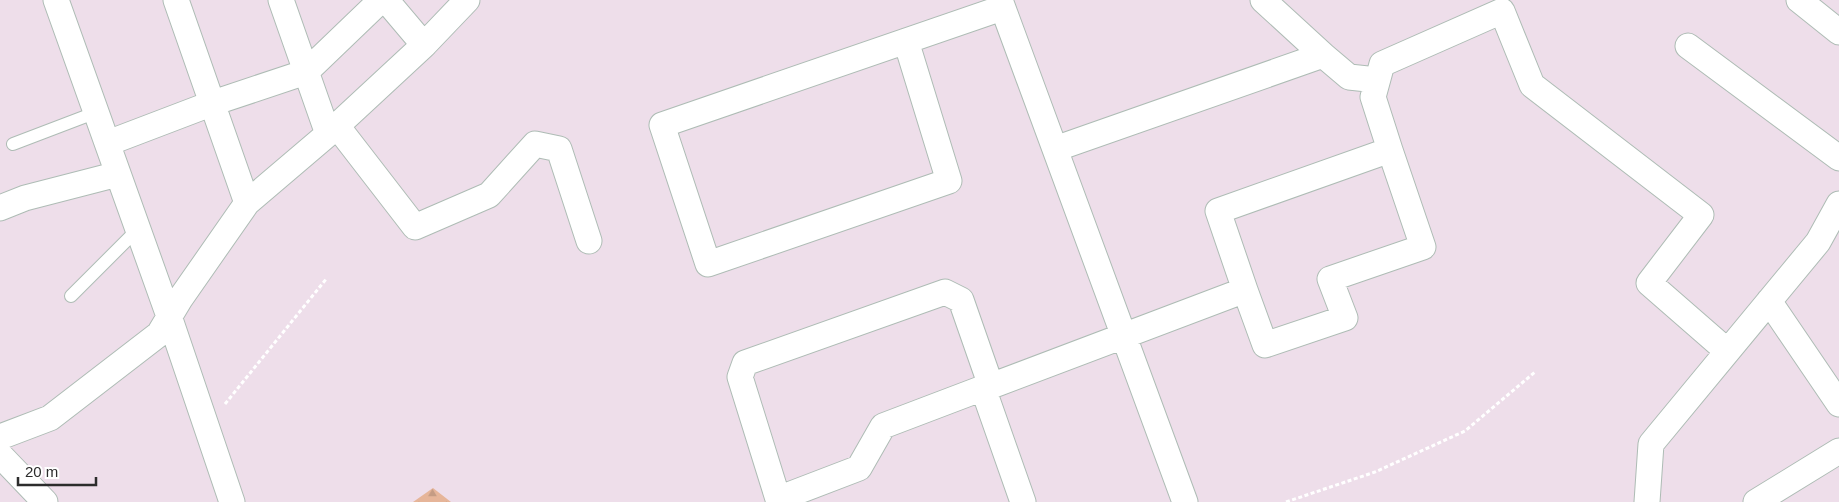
<svg xmlns="http://www.w3.org/2000/svg" width="1839" height="502" font-family="Helvetica,sans-serif">
	<style>
		.forest { fill: url(#forest-firs) }
		.lines { fill: none; stroke-linecap: round; stroke-linejoin: round }
		.lane-casing { stroke: #aebcb5; stroke-width: 14 }
		.street-casing { stroke: #aebcb5; stroke-width: 27 }
		.path { stroke: #fff; stroke-width: 3; stroke-dasharray: 4 2.5; stroke-linecap: butt }
		.lane { stroke: #fff; stroke-width: 12 }
		.street { stroke: #fff; stroke-width: 25 }
	</style>
	<defs>
		<pattern id="forest-firs" width="22" height="20" patternUnits="userSpaceOnUse" patternTransform="scale(1.25)"><rect width="22" height="20" fill="#e6b599"/><path d="M5 1l3.5 6h-7zM16 11l3.5 6h-7z" fill="#c59c84"/></pattern>
	</defs>
	<rect width="100%" height="100%" fill="#eedeea"/>
	<path class="forest" d="M433 488 451 502H413Z"/>
	<g class="lines">
		<g class="lane-casing">
			<path id="lane" d="M13 144 97 112
				M71 296 138 229"/>
		</g>
		<g class="street-casing">
			<path id="street" d="M56 0 170 319 232 502
				M176 0 247 203
				M281 0 328 134
				M386 0 424 45
				M1000 0 1185 502
				M1799 0 1839 32
				M906 41 949 181 708 264 662 125 1002 8
				M1688 46 1839 158
				M1323 55 1349 77 1377 80
				M337 126 415 227 489 195 535 144 559 149 589 241
				M108 143 213 103 306 72 381 0
				M1055 149 1323 55 1263 0
				M0 208 25 198 118 174
				M1245 290 1265 345 1345 318 1330 279 1423 247 1390 150
				M1769 301 1839 404
				M991 386 1245 290 1218 211 1390 150 1373 97 1382 64 1502 11 1532 85 1701 215 1649 283 1727 351
				M0 437 50 418 159 334 180 299 247 203 328 134 424 45 467 0
				M0 455 45 502
				M778 499 740 377 745 363 945 292 961 300 991 386 983 388
				M779 502 778 499 859 468 883 426 983 388 1023 502
				M1647 502 1651 444 1818 242 1839 204
				M1756 502 1839 451"/>
		</g>
		<path class="path" d="M225 404 327 278
			M1286 502 1375 472 1465 431 1535 372"/>
		<use href="#lane" class="lane"/>
		<use href="#street" class="street"/>
	</g>
	<path d="M18 477v8h78v-8" fill="none" stroke="#2c2c2c" stroke-width="2.5"/>
	<text x="25" y="477" font-size="15" fill="#2c2c2c" stroke="#ffffff" stroke-width="4" paint-order="stroke">20 m</text>
</svg>
